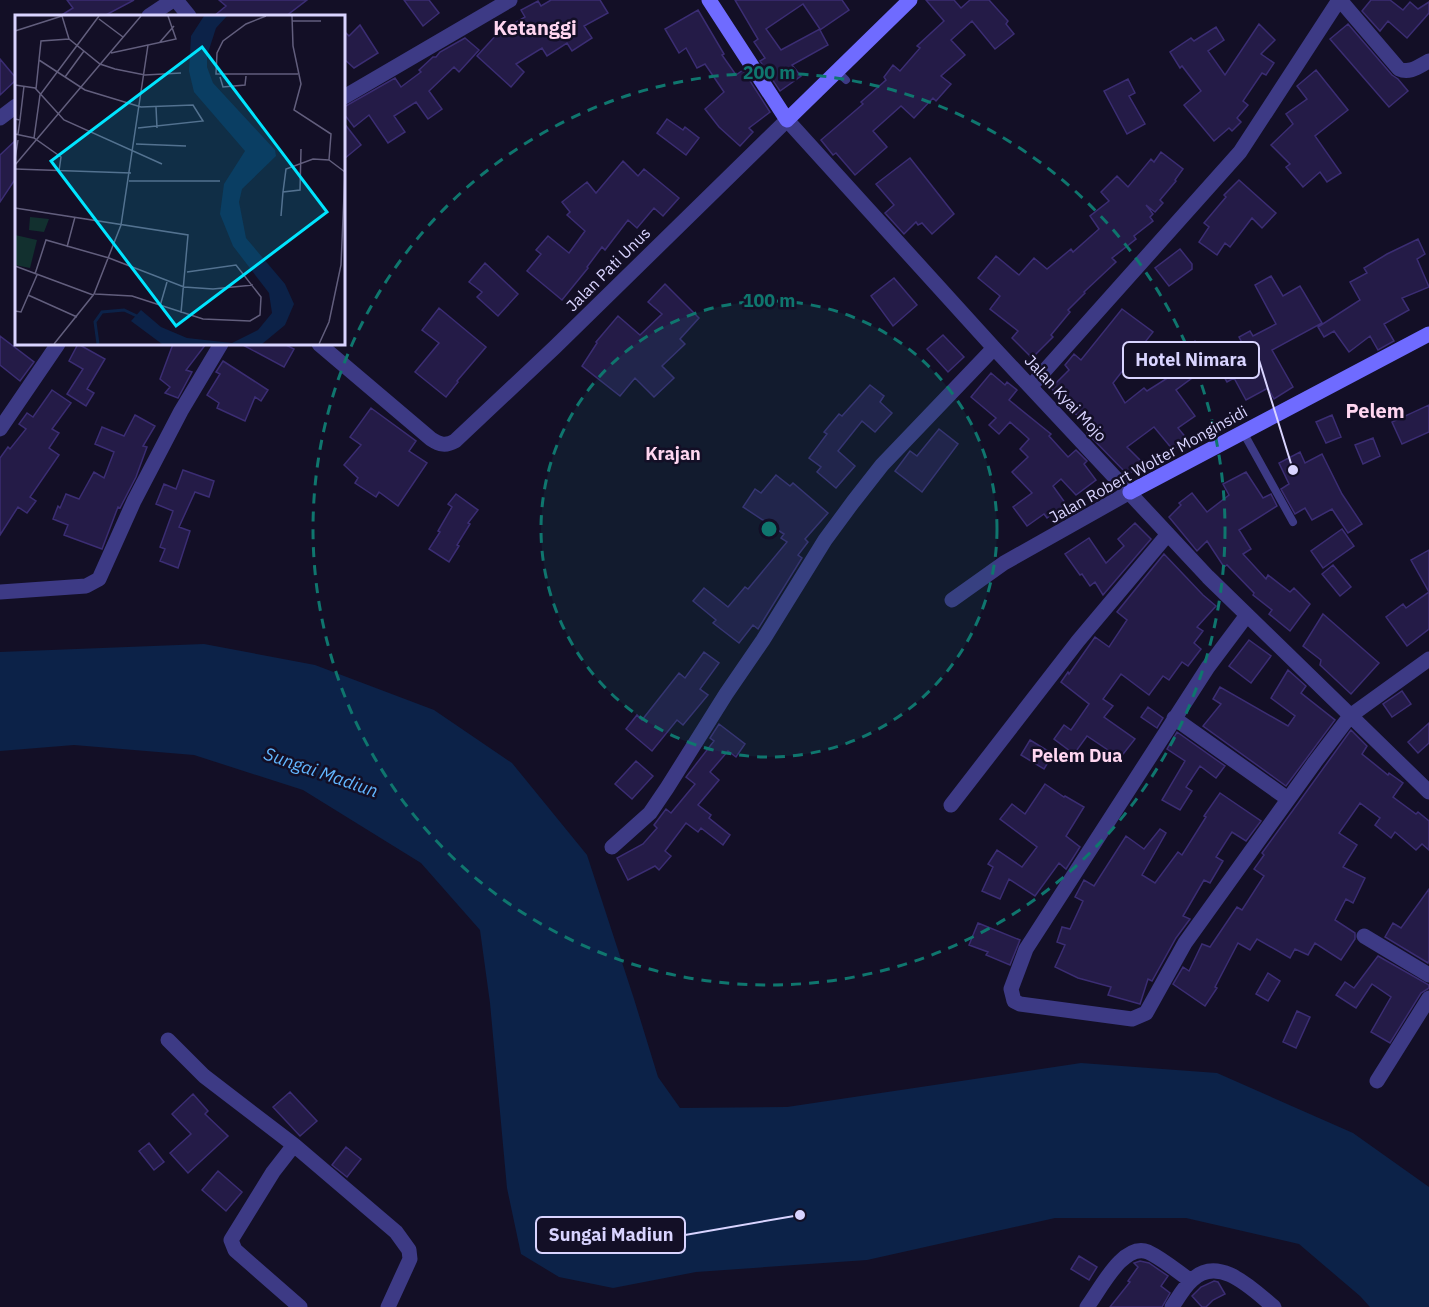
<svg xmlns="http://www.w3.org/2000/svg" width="1429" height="1307" font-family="'IBM Plex Sans',sans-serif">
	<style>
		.water { fill: #0c2248 }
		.building { fill: #241b47; stroke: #3b2d73; stroke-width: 1.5; fill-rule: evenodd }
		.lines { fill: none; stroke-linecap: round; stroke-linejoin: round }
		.lane { stroke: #3d3a85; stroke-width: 8 }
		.street { stroke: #3d3a85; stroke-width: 15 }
		.secondary { stroke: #6f6bff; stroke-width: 15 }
		.ring { fill: none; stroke: #0f766e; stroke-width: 3; stroke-dasharray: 10 8 }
		.labels { text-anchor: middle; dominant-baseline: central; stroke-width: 5; stroke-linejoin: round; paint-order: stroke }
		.street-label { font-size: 16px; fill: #d9d4ff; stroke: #130f26 }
		.neighbourhood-label { font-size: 18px; font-weight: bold; fill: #ffd6f0; stroke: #130f26 }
		.water-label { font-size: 18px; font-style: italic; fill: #62b6ff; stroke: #130f26 }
		.quarter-label { font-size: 20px; font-weight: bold; fill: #ffd6f0; stroke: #130f26 }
		.inset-river { fill: none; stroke: #0c2248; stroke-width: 3 }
		.inset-road { fill: none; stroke: #625e7d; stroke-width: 1.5 }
		.view { fill: #00e5ff; fill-opacity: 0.15; stroke: #00e5ff; stroke-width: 3 }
		.inset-edge { fill: none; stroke: #d9d4ff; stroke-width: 3 }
		.centre { fill: #0f766e; stroke: #130f26; stroke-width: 3 }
		.ring-label { font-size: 18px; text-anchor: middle; font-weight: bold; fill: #0f766e; stroke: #130f26; stroke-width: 5; stroke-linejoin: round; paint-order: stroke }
		.leader { fill: none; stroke: #d9d4ff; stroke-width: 2 }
		.callout-dot { fill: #d9d4ff; stroke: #130f26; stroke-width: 2 }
		.callout { fill: #130f26; stroke: #d9d4ff; stroke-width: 2 }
		.callout-label { font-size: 18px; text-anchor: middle; font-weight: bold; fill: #d9d4ff }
	</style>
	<rect width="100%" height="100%" fill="#130f26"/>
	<path class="water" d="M204 644 315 665 434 710 512 763 587 855 634 999 658 1077 680 1108 787 1107 1081 1063 1217 1073 1353 1133 1429 1187V1307H1370L1360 1296 1299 1244 1186 1218H1055L867 1260 696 1272 613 1288 559 1277 521 1254 507 1188 490 1003 480 930 421 863 303 790 194 755 74 745 0 751V652Z"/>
	<path class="building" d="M67 0H134L104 16H60L73 8Z
		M219 0H307L286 16H214L226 6Z
		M404 0H429L439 13 423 26Z
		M551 0H600L608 13 584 26 592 38 572 51 567 43 547 56 542 48 516 64 524 72 511 87 477 56 498 33 525 17 521 10 538 1 541 6Z
		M735 0H842L849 10 820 30 828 45 792 65 801 76 780 91 760 61 765 58 754 42 758 39ZM803 4 820 29 781 50 766 29Z
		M926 0H954L961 8 970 0H989L1008 21 1006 24 1014 34 995 49 972 21 951 40 965 55 941 76 951 84 936 101 933 98 914 118 901 106 873 131 887 147 855 175 836 153 833 155 821 140 863 104 861 102 886 80 884 77 893 65 900 71 920 48 917 46 944 21Z
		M1371 0H1390L1403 10 1410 2 1418 9 1429 2V13L1407 38 1388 21 1380 31 1362 11Z
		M698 10 724 54 722 55 736 75 743 70 770 112 749 128 753 132 740 146 719 127 705 109 724 92 705 64 697 68 686 48 679 53 665 29Z
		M1259 24 1275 40 1261 54 1274 63 1266 75 1262 73 1243 101 1248 105 1237 118 1241 122 1232 131 1229 128 1214 141 1184 105 1201 91 1182 66 1180 68 1170 52 1191 38 1194 41 1216 27 1224 40 1208 51 1225 75Z
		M1348 24 1392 75 1398 79 1408 91 1389 107 1330 39Z
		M360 25 378 53 354 68 344 59V31L349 36Z
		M465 38 479 50 459 72 454 67 429 91 442 109 428 119 416 102 394 116 405 132 388 143 369 115 354 127 344 114V107L395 78 401 87 421 72 419 70 433 57H436L440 52Z
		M0 59 16 78V80L0 95Z
		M1316 70 1348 110 1315 136 1341 173 1327 182 1320 172 1303 187 1286 167 1290 164 1271 145 1293 124 1286 114 1307 99 1297 86Z
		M1128 79 1135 93 1129 96 1145 124 1127 134 1104 91Z
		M667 119 683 130 685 127 699 138 686 155 657 133Z
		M344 123 361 145 344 159Z
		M16 140V178L0 202V155Z
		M1161 152 1183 169 1175 180 1176 181 1160 200 1163 203 1155 212 1146 205 1153 214 1150 217 1153 221 1134 236 1136 239 1112 258 1116 262 1084 292 1085 293 1068 310 1070 312 1051 335 1053 337 1032 358 1012 338 1018 331 990 309 1000 296 978 278 996 256 1019 275 1034 258 1047 269 1071 249 1073 252 1099 229 1090 216 1109 201 1101 192 1117 176 1128 187 1151 159 1154 162Z
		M910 158 954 214 932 234 922 223 918 225 916 222 904 234 885 213 894 205 876 184Z
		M623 161 638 176 644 169 679 198 663 216 654 208 637 228 628 220 605 250 602 247 587 267 588 268 562 300 527 271 541 254 536 250 548 236 569 253 585 231 567 215 570 212 562 202 587 182 596 193Z
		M1239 180 1276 213 1262 228 1252 218 1230 247 1225 243 1217 255 1199 242 1209 227 1204 223 1226 197 1224 195Z
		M1418 239 1425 254 1417 259 1429 287 1402 298 1409 310 1384 324 1394 341 1378 350 1370 336 1349 352 1334 331 1324 337 1318 327 1360 300 1350 282 1367 273 1364 268 1387 254Z
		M1180 249 1192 264V269L1169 286 1155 268Z
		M485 263 518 294 498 316 477 297 482 292 469 282Z
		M1271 276 1283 296 1300 286 1322 323 1272 350 1293 387 1274 399 1268 388 1246 400 1234 378 1227 382 1217 365 1246 350 1239 337 1250 331 1253 336 1276 324 1255 285Z
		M894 278 917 305 893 326 871 296Z
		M665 284 699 318 680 339 685 344 662 366 674 378 654 397 635 378 620 396 582 366 597 343 596 342 618 316 640 335 662 314 648 302Z
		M439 308 486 347 457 381 458 382 446 397 415 372 439 343 422 330Z
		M1122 309 1153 332 1113 383 1125 403 1144 388 1147 391 1185 367 1176 354 1195 341 1211 364 1176 390 1195 416 1178 428 1187 439 1173 450 1154 427 1127 447 1142 462 1128 475 1087 433 1090 429 1051 388 1069 370 1065 365 1074 354 1081 360Z
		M943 335 964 357 948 372 927 349Z
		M0 336 34 362 20 381 0 365Z
		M78 344 105 359 87 389 94 393 86 406 67 394 83 369 69 361Z
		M173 344H206L186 370 192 372 178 398 165 393 170 387 160 379Z
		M241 344H284L294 349 284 367Z
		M223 361 268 390 261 401 255 397 245 421 217 408 219 403 207 395 220 374 216 372Z
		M991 373 1005 385 1007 382 1017 390 1009 400 1051 434 1049 436 1068 457 1076 450 1087 461 1084 464 1096 480 1076 495 1061 479 1053 486 1066 504 1047 518 1044 514 1027 526 1013 507 1032 493 1012 472 1028 457 1020 449 1029 439 1010 422 999 434 989 425 996 418 971 397Z
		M870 385 884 396 880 402 892 413 875 432 862 421 838 451 855 466 836 488 817 472 821 467 809 458 827 434 824 432 839 414 842 416Z
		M52 390 71 403 52 429 59 433 49 448 59 455 30 497 36 501 27 513 18 507 0 535V458L8 447 10 449 26 429 19 424 27 413 33 417Z
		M1429 405V432L1402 444 1392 422Z
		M371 408 416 441 409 451 427 463 398 506 379 492 376 497 355 483 358 478 344 465 361 445 350 437Z
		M135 415 155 426 143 446 147 447 136 477 120 508 118 507 102 549 64 535 68 525 53 519 58 506 60 508 66 494 79 499 94 472 104 478 114 452 95 444 102 427 124 436Z
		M1332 415 1341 437 1326 443 1316 422Z
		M939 429 958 444 922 492 895 471 910 451 917 456Z
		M1373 438 1380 456 1363 464 1355 445Z
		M1300 452 1305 463 1322 454 1342 494 1362 524 1348 533 1332 509 1312 520 1305 508 1295 514 1281 489 1289 484 1279 463Z
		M183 470 214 481 209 497 195 492 179 527 190 531 178 568 160 561 165 549 160 547 173 511 156 504 164 484 176 489Z
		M1246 472 1263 498 1271 494 1277 506 1239 530 1251 549 1243 554 1266 579 1268 575 1290 592 1294 588 1310 604 1290 631 1269 614 1272 610 1253 595 1254 593 1227 565 1224 567 1207 541 1197 551 1169 517 1181 505 1179 503 1192 493 1207 512 1229 495 1223 484Z
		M776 475 790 486 793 483 828 513 805 539 808 542 798 555 802 558 758 629 753 625 739 643 713 623 716 620 693 601 704 588 728 607 745 587 748 589 787 542 781 538 784 534 743 507 755 489 761 493Z
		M456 494 478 510 468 523 470 524 457 545 459 546 449 562 429 549 440 532 438 531 452 507 448 504Z
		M1135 523 1151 539 1103 595 1095 582 1090 586 1082 574 1080 575 1065 554 1089 538 1106 563 1124 546 1118 539Z
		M1342 529 1354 546 1323 568 1311 551Z
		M1429 550V592L1411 560Z
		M1164 554 1203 595 1216 606 1197 627 1203 631 1194 643 1201 649 1188 666 1182 662 1169 680 1163 676 1149 695 1121 674 1103 699 1113 706 1104 717 1135 739 1120 758 1087 736 1074 754 1054 739 1064 725 1071 730 1089 704 1061 682 1068 672 1069 674 1095 637 1109 647 1127 620 1117 612Z
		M1333 565 1351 587 1340 596 1322 574Z
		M1429 592V629L1407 646 1386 617 1403 604 1406 608Z
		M1323 614 1379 663 1351 694 1320 665 1321 660 1303 646Z
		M1249 640 1271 656 1251 683 1229 666Z
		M704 652 719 663 700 689 708 695 683 725 677 720 652 751 626 729 637 715 642 720 679 673 685 678Z
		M1288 670 1306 686 1301 693 1335 720 1286 786 1203 726 1221 704 1213 699 1220 687 1288 726 1295 716 1271 698Z
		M1402 691 1411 704 1392 717 1383 704Z
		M1148 707 1163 718 1157 728 1141 717Z
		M1429 723V743L1418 753 1408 742Z
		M719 724 745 744 736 757 728 751 710 772 719 780 698 805 711 815 709 818 730 835 723 845 701 828 698 832 686 823 665 851 671 856 659 870 655 866 628 880 617 858 643 844 657 828 654 825 666 809 671 813 695 784 686 777 714 741 710 738Z
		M1351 730 1367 746 1362 754 1388 775 1389 773 1403 783 1393 797 1416 814 1418 812 1429 821V850L1422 844 1416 850 1395 832 1391 838 1375 825 1380 818 1360 803 1339 833 1357 845 1343 867 1365 878 1353 903 1346 899 1335 920 1355 933V939L1341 960 1315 943 1308 955 1295 949 1290 958 1257 939 1250 950 1238 943 1215 987 1217 988 1205 1006 1173 984 1183 967 1189 971 1202 944 1210 947 1237 907 1242 910 1264 876 1254 869 1264 855 1262 853Z
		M1177 732 1225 766 1216 778 1200 766 1186 787 1192 791 1180 810 1162 800 1185 761 1167 749Z
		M1030 740 1053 754 1044 769 1021 755Z
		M636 761 653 776 632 799 615 784Z
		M1045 784 1064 797 1065 796 1084 807 1066 836 1080 847 1066 869 1059 863 1035 896 1009 879 1000 899 982 891 993 867 988 864 997 850 1022 867 1037 847 1000 819 1012 804 1025 814Z
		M1220 793 1261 821 1246 841 1232 832 1216 857 1223 861 1210 883 1204 880 1183 916 1190 919 1176 938 1152 981 1148 979 1140 1004 1108 995 1111 987 1078 978 1055 967 1065 945 1057 942 1062 927 1070 929 1083 901 1075 897 1084 880 1094 886 1126 836 1144 849 1160 829 1166 833 1142 875 1155 883 1178 852 1182 855 1206 817 1204 816Z
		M1429 889V960L1428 963 1385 937 1393 923 1401 928Z
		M978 923 1020 940 1010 965 986 955 988 952 969 945Z
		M1378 956 1429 985V988L1421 993 1390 1043 1371 1032 1391 997 1372 984 1356 1008 1336 995 1345 982 1354 988Z
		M1268 973 1280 981 1268 1001 1256 994Z
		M1297 1011 1310 1017 1296 1048 1283 1042Z
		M290 1092 317 1121 300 1136 273 1107Z
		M193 1094 208 1111 205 1114 228 1136 188 1173 170 1153 191 1134 172 1114Z
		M149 1143 164 1162 154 1170 139 1151Z
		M346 1147 361 1159 347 1177 332 1165Z
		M218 1171 242 1192 226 1211 202 1190Z
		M1079 1256 1097 1267 1089 1280 1071 1269Z
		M1140 1261 1149 1263 1168 1276 1161 1286 1170 1293 1162 1307H1110L1130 1282 1128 1281 1138 1267 1134 1263Z
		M1214 1281 1218 1282 1225 1294 1213 1300 1206 1307H1202L1192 1296 1201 1287Z"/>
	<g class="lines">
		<path class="lane" d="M837 71 846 80
			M1243 432 1293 522"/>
		<path class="street" d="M176 0 189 16
			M1340 0 1399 69C1410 74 1419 66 1429 61
			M149 16 173 0
			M344 97 510 0
			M0 118 16 106
			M319 344 431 439C440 445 446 446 455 441L555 347 787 120 994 348 1208 577 1429 792
			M1031 386 1240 152 1339 0
			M0 429 58 344
			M0 592 86 586 99 579 134 501 181 411 221 344
			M952 600 1004 563 1130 492
			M1247 615 1208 667 1026 949 1011 989 1014 1001 1020 1004 1132 1019 1146 1013 1185 943 1315 762 1350 716 1429 659
			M1174 718 1288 799
			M951 805 1078 641 1168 534
			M612 847 650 813 667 788 726 694 763 640 825 540 853 502 882 465 994 348
			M1364 936 1429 975
			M168 1040 204 1076 294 1145 273 1172 231 1240 235 1250 300 1307
			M1377 1081 1429 998
			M294 1145 396 1232 409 1250 410 1259 388 1307
			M1087 1307C1100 1290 1123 1242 1148 1252 1163 1259 1178 1272 1191 1281
			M1172 1307C1178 1298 1184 1287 1192 1280 1219 1254 1253 1290 1274 1307"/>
		<path class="secondary" d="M709 0 787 120 910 0
			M1130 492 1429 334"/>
	</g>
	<circle cx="769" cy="529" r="228" fill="#0f766e" fill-opacity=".12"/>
	<g class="ring">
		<circle cx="769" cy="529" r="228"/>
		<circle cx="769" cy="529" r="456"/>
	</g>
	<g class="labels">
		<g class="street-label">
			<text transform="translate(608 269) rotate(-45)">Jalan Pati Unus</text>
			<text transform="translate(1066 398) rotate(47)">Jalan Kyai Mojo</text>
			<text transform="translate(1148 464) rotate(-29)">Jalan Robert Wolter Monginsidi</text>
		</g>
		<g class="neighbourhood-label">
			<text x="673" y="453">Krajan</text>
			<text x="1077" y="755">Pelem Dua</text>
		</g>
		<g class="water-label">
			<text transform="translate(321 772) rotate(19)">Sungai Madiun</text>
		</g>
		<g class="quarter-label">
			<text x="535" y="27">Ketanggi</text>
			<text x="1375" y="410">Pelem</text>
		</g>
	</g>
	<g transform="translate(15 15)">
		<rect width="330" height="330" fill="#130f26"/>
		<path d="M15 202 34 204 29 217 14 215ZM0 220 22 225 15 253 0 250Z" fill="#12302f"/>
		<path d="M189 1H212L201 13 192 41V52L198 68 260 135 261 141 227 174 224 187 231 223 270 269 279 289 270 310 247 329H147L116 306 126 295 146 312 172 323 217 328 243 315 257 298 254 278 218 231 205 199 209 169 230 136 179 77 174 56 176 21Z" fill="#0c2248"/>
		<path class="inset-river" d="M83 329 80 307 87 297 109 295 124 302"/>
		<path class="inset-road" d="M47 1 54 24M251 1 231 9 208 26 202 38 201 59H283M277 1 278 31 286 69 279 95 316 119 314 145 330 157 326 250 314 307 304 329M84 4 108 22M277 6H306M0 16 47 1M145 27 159 11M96 38 161 24 153 1M50 62 69 36M205 62 208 72 230 70 231 61M0 70 20 73 49 105 147 149M21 74 24 45M141 92 142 113M0 104 5 105 3 119M5 105 9 71M123 113 188 106 178 90 126 92 70 75 24 45 26 26 54 24 85 49 100 54 130 60 166 58M0 119 19 123 46 142 44 156M19 123 25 80 84 1M121 129 171 131M0 144 3 125M0 150 126 1M0 154 116 158M114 166H205M268 177 271 154 298 144 314 145M0 193 173 220 166 298M266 201 268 177 285 175 286 134M52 232 60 202M0 251 78 280M20 259 31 225 94 243 169 272 198 274 238 270M80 279 117 281 188 304 235 306 245 300 246 282 221 250 172 257M13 280 62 302M145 291 152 267M0 296 6 297 22 260M39 329 79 279 106 210 133 30"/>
		<path class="view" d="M187 32 312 197 161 311 36 146Z"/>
		<rect width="330" height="330" class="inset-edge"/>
	</g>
	<circle cx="769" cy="529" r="9" class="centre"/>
	<g class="ring-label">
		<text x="769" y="79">200 m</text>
		<text x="769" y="307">100 m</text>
	</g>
	<path class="leader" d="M1293 470L1259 360M800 1215L685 1235"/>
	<g class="callout-dot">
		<circle cx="1293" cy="470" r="6"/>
		<circle cx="800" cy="1215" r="6"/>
	</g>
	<g class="callout">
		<rect x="1123" y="342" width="136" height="36" rx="6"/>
		<rect x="536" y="1217" width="149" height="36" rx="6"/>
	</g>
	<g class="callout-label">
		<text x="1191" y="366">Hotel Nimara</text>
		<text x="611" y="1241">Sungai Madiun</text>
	</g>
</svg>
